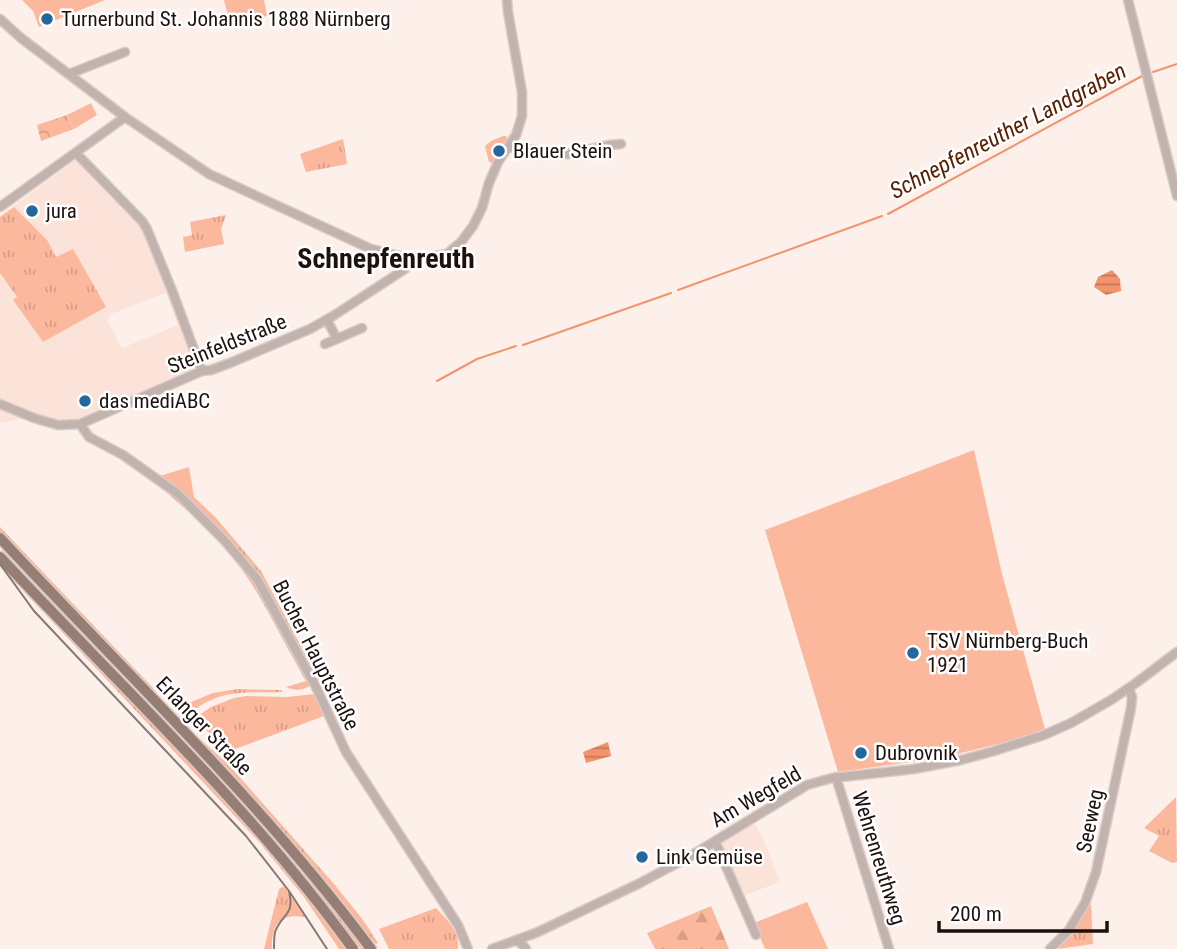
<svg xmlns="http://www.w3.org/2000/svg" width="1177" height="949" font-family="'Roboto Condensed',sans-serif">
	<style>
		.built { fill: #fce3d9; fill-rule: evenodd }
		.grass { fill: url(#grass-tufts) }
		.forest { fill: url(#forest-firs) }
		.park { fill: url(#park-crowns) }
		.garden { fill: #fcb89d }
		.water { fill: url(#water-rules) }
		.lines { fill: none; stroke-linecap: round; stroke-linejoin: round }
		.stream { stroke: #f2936d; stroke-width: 2 }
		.minor-casing { stroke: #d9ccc7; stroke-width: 11 }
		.major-casing { stroke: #d9ccc7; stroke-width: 13 }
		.minor { stroke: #c2b3ae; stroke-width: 8 }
		.major { stroke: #977e74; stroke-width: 10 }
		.tram { stroke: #847974; stroke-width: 2 }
		.poi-dot { fill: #24679d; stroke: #fff; stroke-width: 2.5 }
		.labels { text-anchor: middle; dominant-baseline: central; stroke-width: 5; stroke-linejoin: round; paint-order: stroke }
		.poi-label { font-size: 21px; fill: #1c110d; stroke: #fff; text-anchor: start }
		.street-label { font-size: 21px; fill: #1c110d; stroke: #fff }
		.water-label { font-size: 23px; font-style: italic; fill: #5b2004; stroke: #fff }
		.district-label { font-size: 28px; font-weight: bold; fill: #1c110d; stroke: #fff }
	</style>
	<defs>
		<pattern id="grass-tufts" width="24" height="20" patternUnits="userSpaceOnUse" patternTransform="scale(1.75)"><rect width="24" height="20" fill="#fcb89d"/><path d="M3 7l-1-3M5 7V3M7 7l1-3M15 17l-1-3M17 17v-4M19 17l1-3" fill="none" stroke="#d79d86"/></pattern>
		<pattern id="forest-firs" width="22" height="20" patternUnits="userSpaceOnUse" patternTransform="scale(1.75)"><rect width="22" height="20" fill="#fcb89d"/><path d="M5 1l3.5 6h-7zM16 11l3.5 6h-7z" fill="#d79d86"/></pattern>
		<pattern id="park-crowns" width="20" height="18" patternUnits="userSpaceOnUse" patternTransform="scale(1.75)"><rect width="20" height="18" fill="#fcb89d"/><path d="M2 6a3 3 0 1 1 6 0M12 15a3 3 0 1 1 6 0" fill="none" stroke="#d79d86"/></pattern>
		<pattern id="water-rules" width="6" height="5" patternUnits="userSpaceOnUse" patternTransform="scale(1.75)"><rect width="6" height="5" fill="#f2936d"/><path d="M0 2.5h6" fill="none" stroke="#c37758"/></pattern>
	</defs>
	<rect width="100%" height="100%" fill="#fdf0ea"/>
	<path class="built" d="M81 156 142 218 198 370 77 423 60 425 31 417 0 423V273L17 297 13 300 43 342 56 258 47 240 14 207 0 217V216ZM166 293 178 325 122 348 107 320 111 314Z
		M754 822 765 842 780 882 743 896 719 841Z"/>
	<path class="grass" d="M503 136H506L509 142 493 163 489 162 485 146 491 141Z
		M343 139 347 164 306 172 300 154Z
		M14 207 47 240 56 257 73 249 106 307 43 342 13 300 17 297 0 273V217Z
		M226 215 221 229 224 244 185 252 183 237 192 235 190 222Z
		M189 467 194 497 216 518 261 571 319 680C309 688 298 693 286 687L306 681C287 649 271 615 251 583 225 543 186 508 150 479Z
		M0 527 152 687 174 716 227 763 334 884 363 920 378 943 376 944 363 931 0 534Z
		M0 561 180 750 283 864V868L306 895 309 896 346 949H339L304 897 260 843 0 566Z
		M237 689 281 690 282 692C243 693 216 688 185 718L172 703 174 699 179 703 186 704 213 693Z
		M314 694 324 716 227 752 195 718 211 707 234 698 246 696 287 697Z
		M180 732 261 820 367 949H361L314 891 176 736Z
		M1176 797 1177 862 1172 863 1149 851 1159 836 1144 828Z
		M284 886 305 917C280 913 271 925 272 949H264L279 889Z
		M1091 904 1093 944 1058 949Z
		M436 908C447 920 460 931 458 949H389L379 929Z"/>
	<path class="forest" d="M711 906 729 949H655L647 933Z"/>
	<path class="park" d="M67 115 74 129 41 141 37 125Z"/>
	<path class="garden" d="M22 0H105L39 27 33 11Z
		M224 0H264L267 16 230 24Z
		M91 103 97 115 74 129 67 115Z
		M974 450 1002 574 1045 729 1014 740 941 758 838 772 765 530Z
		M807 902 828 949H765L754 923Z"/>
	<path class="water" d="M1112 270 1120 279 1121 291 1106 295 1094 287 1098 277Z
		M608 742 611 756 586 763 583 752Z"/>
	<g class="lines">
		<path class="stream" d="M1153 72 1177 64
			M888 214 1142 76
			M678 290 882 216
			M523 345 671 293
			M437 381 477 359 516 346"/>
		<g class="minor-casing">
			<path id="minor" d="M1128 0 1177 196
				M0 19 21 38 125 117 209 174 371 249 408 258H424L447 254 461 242 473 226 482 208 489 183 498 162 516 135 522 116V92L508 12 507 0
				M69 74 125 52
				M510 147 567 154 610 145 621 144
				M76 153 142 221 147 229 171 288 202 371
				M0 207 125 117
				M327 320 337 339
				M325 344 362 328
				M0 404 34 418 58 425 80 424 202 371 211 370 230 363 310 329 333 316 405 269 408 258
				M80 424 89 437 123 455 178 494 224 540 257 579 316 687 346 752 458 925 468 949
				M836 777 889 949
				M715 841 756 935
				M518 940 526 949
				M492 949 538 932 638 884 689 857 807 785 832 778 914 769 961 760 994 751 1044 735 1071 723 1111 700 1136 683 1177 652
				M1050 949 1069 930 1085 903 1096 872 1131 708 1132 697 1129 688"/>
		</g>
		<g class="major-casing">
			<path id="major" d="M0 538C125 673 261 801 371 949
				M0 557C120 686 250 806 353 949"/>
		</g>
		<use href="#minor" class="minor"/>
		<use href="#major" class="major"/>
		<path class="tram" d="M0 564 34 611 246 836 289 891 327 949
			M274 949C274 943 274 937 275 932 282 913 295 916 289 891"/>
	</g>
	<g class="poi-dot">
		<circle cx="47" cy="19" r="7"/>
		<circle cx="499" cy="151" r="7"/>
		<circle cx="32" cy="211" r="7"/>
		<circle cx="85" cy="401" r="7"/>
		<circle cx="913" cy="653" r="7"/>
		<circle cx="861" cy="753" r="7"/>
		<circle cx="642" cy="857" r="7"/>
	</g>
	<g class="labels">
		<g class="poi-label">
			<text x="61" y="19">Turnerbund St. Johannis 1888 Nürnberg</text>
			<text x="513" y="151">Blauer Stein</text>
			<text x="46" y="211">jura</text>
			<text x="99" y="401">das mediABC</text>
			<text x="927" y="641">TSV Nürnberg-Buch<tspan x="927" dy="24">1921</tspan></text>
			<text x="875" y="753">Dubrovnik</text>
			<text x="656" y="857">Link Gemüse</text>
		</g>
		<g class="street-label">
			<text transform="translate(227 344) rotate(-22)">Steinfeldstraße</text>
			<text transform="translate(316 655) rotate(63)">Bucher Hauptstraße</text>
			<text transform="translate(204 726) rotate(46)">Erlanger Straße</text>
			<text transform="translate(756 797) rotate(-30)">Am Wegfeld</text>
			<text transform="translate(1090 821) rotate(-78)">Seeweg</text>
			<text transform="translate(879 858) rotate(73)">Wehrenreuthweg</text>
		</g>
		<g class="water-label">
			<text transform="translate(1008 131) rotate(-28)">Schnepfenreuther Landgraben</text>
		</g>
		<g class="district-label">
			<text x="386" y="258">Schnepfenreuth</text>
		</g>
	</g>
	<path d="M939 921v10h168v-10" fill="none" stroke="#1c110d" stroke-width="3.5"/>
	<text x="950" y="921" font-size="21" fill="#1c110d" stroke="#ffffff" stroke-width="5" paint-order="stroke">200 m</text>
</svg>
